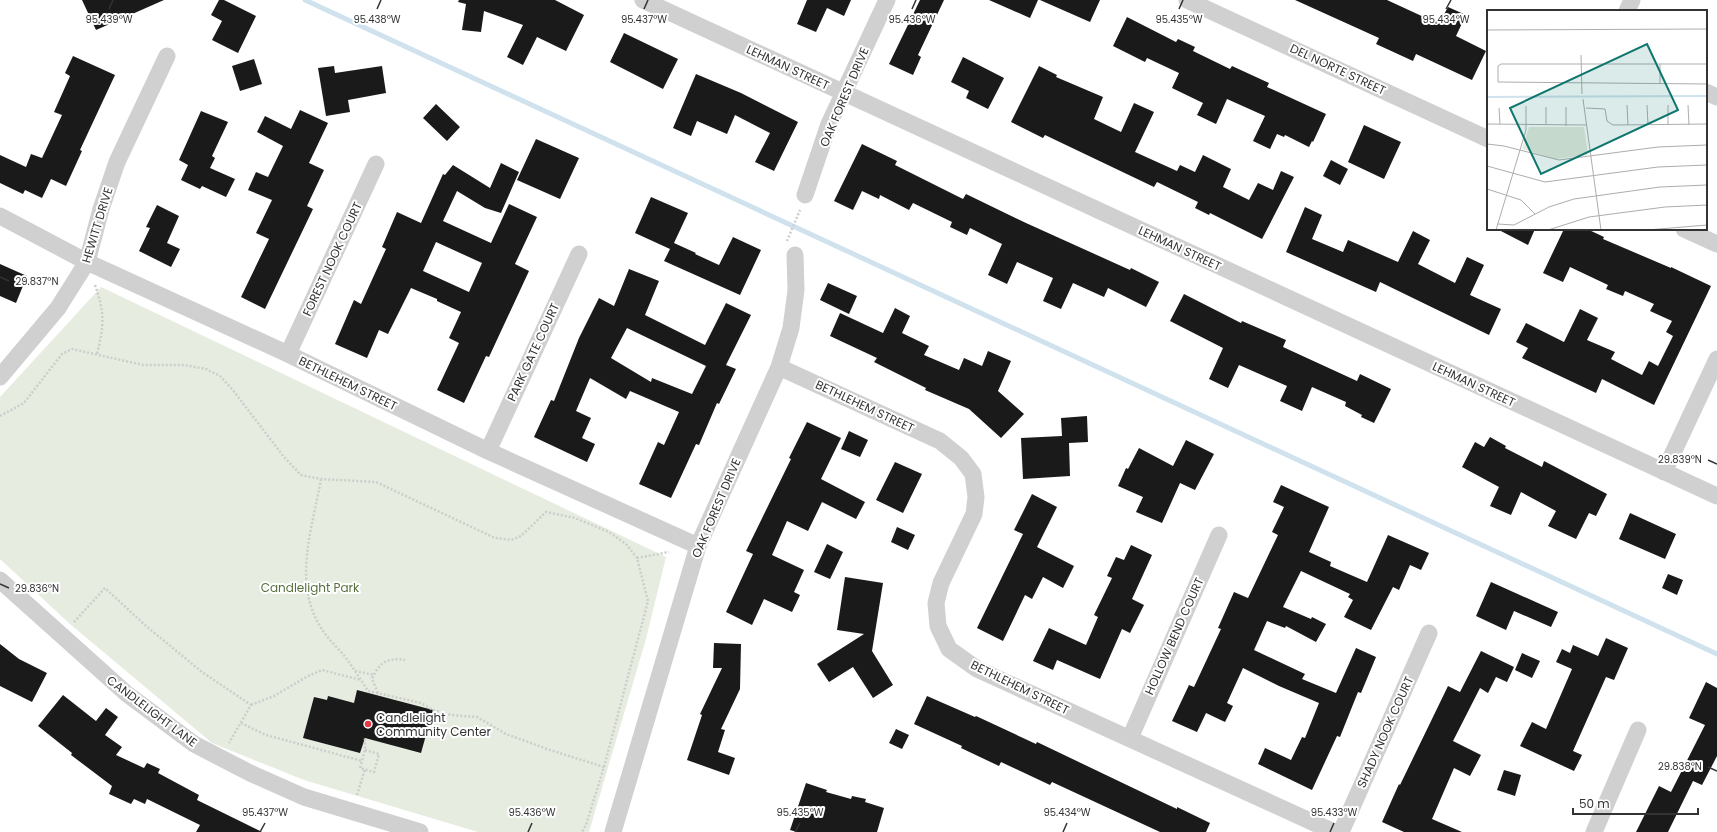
<svg xmlns="http://www.w3.org/2000/svg" width="1717" height="832" font-family="Poppins,sans-serif">
	<style>
		.green { fill: #e6ecdf }
		.lines { fill: none; stroke-linecap: round; stroke-linejoin: round }
		.stream { stroke: #cfe2ee; stroke-width: 5 }
		.building { fill: #1a1a1a; fill-rule: evenodd }
		.path { stroke: #cdcdcd; stroke-width: 2.5; stroke-dasharray: 2 2; stroke-linecap: butt }
		.minor { stroke: #d0d0d0; stroke-width: 17 }
		.ticks { fill: none; stroke: #333; stroke-width: 1.5 }
		.poi-dot { fill: #e63946; stroke: #fff; stroke-width: 1.5 }
		.labels { text-anchor: middle; dominant-baseline: central; stroke-width: 4; stroke-linejoin: round; paint-order: stroke }
		.street-label { font-size: 12px; fill: #333; stroke: #fff }
		.park-label { font-size: 12px; fill: #56703f; stroke: #fff }
		.poi-label { font-size: 12px; fill: #333; stroke: #fff; text-anchor: start }
		.inset-river { fill: none; stroke: #cfe2ee; stroke-width: 2 }
		.inset-road { fill: none; stroke: #adadad; stroke-width: 1 }
		.view { fill: #0f766e; fill-opacity: 0.15; stroke: #0f766e; stroke-width: 2 }
		.inset-edge { fill: none; stroke: #333; stroke-width: 2 }
		.ticks-label { font-size: 10px; text-anchor: middle; fill: #333; stroke: #fff; stroke-width: 4; stroke-linejoin: round; paint-order: stroke }
	</style>
	<rect width="100%" height="100%" fill="#fff"/>
	<path class="green" d="M101 287 666 557 646 639 589 832H478L304 780 212 743 70 624 0 559V397Z"/>
	<g class="lines">
		<path class="stream" d="M305 0 1717 654"/>
	</g>
	<path class="building" d="M82 0H164L96 30Z
		M219 0H224L256 16 238 53 212 40 222 21 211 15Z
		M459 0H555L584 15 566 51 537 37 523 65 507 57 523 25 484 11 481 32 462 30 466 4 458 2Z
		M807 0H851L844 16 827 8 816 32 797 24Z
		M920 0H944L918 55 921 57 913 75 889 64Z
		M989 0H1038L1030 18Z
		M1040 0H1100L1090 22Z
		M1295 0H1387L1439 24 1448 7 1466 15 1456 36 1486 51 1472 80 1416 54 1413 61 1376 44 1379 38Z
		M1127 17 1176 42 1178 39 1195 47 1193 51 1230 69 1232 66 1269 83 1267 87 1326 114 1313 142 1312 141 1309 147 1285 135 1284 137 1277 134 1270 149 1253 141 1265 116 1227 99 1216 124 1197 115 1203 103 1172 88 1179 73 1147 58 1145 62 1113 46Z
		M624 33 678 59 663 89 610 62Z
		M73 56 115 75 80 150 82 151 66 186 51 179 42 198 25 190 23 194 0 183V155L26 167 31 154 42 158 62 115 54 112 70 76 65 73Z
		M963 57 1004 78 988 109 966 98 969 91 951 82Z
		M254 59 262 84 240 91 232 66Z
		M334 66 335 73 382 66 386 93 348 100 350 112 326 116 318 68Z
		M1039 66 1057 75 1056 77 1103 97 1094 119 1121 132 1134 103 1154 112 1135 152 1177 171 1180 165 1195 172 1203 155 1231 169 1223 187 1249 200 1258 183 1273 190 1281 171 1294 177 1262 239 1210 213 1209 215 1195 208 1198 202 1157 182 1154 187 1045 135 1043 138 1011 122Z
		M696 74 741 93 798 122 774 171 755 162 770 133 735 115 727 134 697 121 691 136 673 128Z
		M436 104 460 127 447 141 423 118Z
		M300 110 328 123 309 163 324 170 307 206 313 209 265 309 241 297 269 239 256 233 272 200 248 190 256 172 268 177 283 146 257 132 265 116 291 129Z
		M201 111 228 122 212 156 215 158 210 168 235 179 226 197 202 186 200 189 181 180 188 165 179 160Z
		M1364 125 1401 142 1384 179 1348 162Z
		M536 139 579 158 560 199 517 180Z
		M862 144 897 161 895 165 963 199 966 194 1026 223 1130 270 1131 268 1159 282 1146 307 1108 288 1104 297 1073 283 1061 309 1043 301 1053 278 1017 262 1007 284 988 275 1002 244 970 228 967 235 950 227 952 222 913 203 909 210 880 195 879 199 862 191 853 210 834 201Z
		M1331 160 1348 169 1340 185 1323 176Z
		M501 163 519 172 501 213 485 208 457 191 443 221 491 243 509 204 537 217 515 264 529 271 489 357 486 356 464 403 437 390 459 343 449 338 461 312 437 301V299L411 288 388 334 379 330 367 358 335 344 354 300 361 304 386 249 382 247 397 212 421 223 443 174 445 175 453 165 490 188ZM436 242 482 263 469 292 423 271Z
		M651 197 688 213 674 243 696 253 695 254 719 265 733 237 761 250 740 295 664 261 670 249 635 233Z
		M157 205 179 216 167 243 180 249 171 267 139 251 150 228 146 227Z
		M1305 207 1322 215 1312 239 1343 252 1348 240 1398 262 1413 231 1430 240 1418 264 1455 283 1467 257 1484 265 1470 295 1501 309 1489 335 1380 282 1376 292 1286 252Z
		M1497 229H1535L1528 245Z
		M1564 229H1587L1604 237 1603 239 1671 268V267L1711 286 1654 405 1602 379 1596 393 1522 358 1528 348 1516 342 1526 323 1564 342 1580 309 1598 318 1587 340 1615 352 1611 359 1642 375 1649 361 1658 366 1673 336 1666 332 1672 321 1650 311 1654 304 1625 291 1623 296 1606 289 1608 285 1570 267 1563 282 1543 273Z
		M0 264 27 276 16 303 0 296Z
		M629 269 659 281 645 315 705 345 726 303 751 315 726 365 736 369 719 404 717 403 699 445 696 444 671 498 639 484 658 442 664 445 679 412 630 391 626 399 590 378 576 411 591 418 582 438 595 444 587 462 534 437 551 400 554 401 579 338 599 298 614 306ZM627 328 706 366 692 394 652 378 651 382 611 358Z
		M828 283 857 296 849 314 820 300Z
		M1184 294 1241 323 1242 321 1286 340 1283 347 1357 381 1360 374 1391 389 1374 423 1361 417 1362 415 1345 406 1346 402 1312 387 1302 411 1280 401 1287 386 1239 365 1228 388 1209 379 1223 348 1170 321Z
		M895 308 910 316 902 333 929 346 924 355 959 370 964 358 982 366 988 351 1011 361 998 391 1024 414 1001 438 969 409 925 390 926 388 874 362 877 358 830 336 840 313 883 333Z
		M1087 416 1088 442 1069 443 1070 476 1023 479 1021 438 1062 436 1061 418Z
		M807 422 841 438 821 479 865 502 856 519 822 502 808 531 787 521 772 555 804 570 794 592 800 595 792 612 764 599 752 625 726 612 753 554 746 551 791 459 789 458Z
		M849 431 868 440 860 457 841 449Z
		M1490 437 1506 446 1505 448 1542 467 1544 461 1607 494 1596 516 1589 513 1576 539 1548 526 1556 511 1521 492 1511 515 1490 506 1499 487 1462 467 1475 442 1484 447Z
		M1186 440 1214 454 1195 490 1180 483 1162 523 1136 512 1143 497 1118 486 1126 468 1128 469 1139 448 1173 466Z
		M895 462 922 474 903 513 876 500Z
		M1281 485 1329 507 1309 552 1331 562 1330 566 1367 582 1388 535 1429 553 1421 570 1410 565 1399 590 1393 587 1371 630 1344 617 1353 600 1348 597 1350 594 1301 571 1283 607 1311 619 1312 617 1326 624 1316 642 1286 626 1285 628 1267 621 1254 650 1305 674 1302 679 1336 693 1356 648 1376 657 1361 693 1358 692 1340 737 1337 736 1312 790 1258 764 1265 748 1291 760 1302 737 1305 738 1319 703 1279 686 1243 668 1227 703 1233 706 1225 722 1206 713 1197 732 1172 721 1189 685 1194 687 1221 629 1218 628 1234 592 1248 598 1278 535 1272 532 1284 507 1273 502Z
		M1032 494 1057 507 1037 547 1074 566 1063 588 1043 577 1032 599 1025 595 1003 641 977 628 1023 534 1014 530Z
		M1630 513 1676 534 1665 559 1619 539Z
		M897 527 915 535 908 550 891 542Z
		M827 544 843 552 830 579 814 572Z
		M1131 545 1152 555 1132 599 1144 605 1130 633 1122 629 1100 679 1057 660 1053 670 1033 661 1049 628 1086 645 1098 617 1094 615 1112 578 1107 576 1116 557 1124 560Z
		M1668 574 1683 580 1677 595 1662 588Z
		M845 577 883 583 872 651 893 685 873 698 853 667 829 682 817 664 864 634 837 630Z
		M1491 582 1558 612 1551 627 1514 611 1506 630 1476 616Z
		M1606 638 1628 648 1614 680 1606 677 1573 751 1582 755 1574 771 1520 746 1532 722 1546 729 1572 669 1556 662 1562 649 1570 653 1573 645 1598 656Z
		M714 643 741 644 740 689 721 729 725 730 718 752 735 758 729 775 687 760 702 715 700 714 722 668H713Z
		M0 644 19 659 47 673 32 702 0 686Z
		M1481 651 1514 667 1507 682 1496 677 1488 693 1480 688 1453 741 1481 755 1470 776 1454 768 1432 819 1462 832H1404L1382 822 1399 784 1400 785 1448 686 1460 692Z
		M1522 653 1540 661 1532 678 1515 670Z
		M1706 682 1717 688V756L1702 785 1693 781 1668 832H1636L1659 786 1671 792 1705 725 1689 718Z
		M357 690 433 710 421 753 365 738 360 753 303 738 314 697 327 700 328 696 354 703Z
		M63 695 96 721 106 708 118 717 105 735 122 747 116 755 144 768 147 763 160 769 158 773 199 795 197 800 262 832H196L200 825 147 799 145 804 134 799 131 804 109 794 112 786 71 755 72 753 38 726Z
		M927 696 975 717 976 716 1036 744 1037 742 1177 809V807L1210 823 1206 832H1160L1052 782 1050 785 1001 762 999 766 961 748 962 746 914 724Z
		M896 729 909 735 902 749 889 743Z
		M1504 770 1521 775 1515 796 1497 790Z
		M806 783 827 790 826 792 851 799 852 796 866 799 865 802 884 808 877 832H797L790 830Z"/>
	<g class="lines">
		<path class="path" d="M787 241 800 210
			M95 285C105 313 104 326 97 354
			M0 416 24 403 62 354 72 349 143 365H184L206 369 220 376 232 389 284 457 301 475 321 479 376 482 495 538 511 540 521 536 546 512 575 518 609 532 626 544 637 558 648 601 604 767 586 825 582 832
			M321 479C312 531 290 588 326 635 332 643 340 650 346 658 354 669 361 680 368 691L421 703 433 710 451 715 477 717 506 734 547 749 604 767
			M637 558 669 552
			M74 622 105 588 146 626 202 672 251 705 229 743
			M355 671 374 675
			M378 693 372 679C379 663 387 657 405 660
			M251 705 274 696 308 676 322 670 361 680
			M241 723 266 735 362 761
			M365 750 379 754 374 772 360 768 365 750V738
			M357 795 365 769"/>
		<path class="minor" d="M643 0 1717 496
			M1187 0 1488 139
			M1627 11 1632 0
			M1706 92 1717 97
			M805 195 829 124 887 0
			M0 216 87 262 288 354 488 451 698 546
			M1684 229 1717 244
			M288 354 376 164
			M779 367 940 441 961 458 973 474 976 497 974 514 941 583 936 603 938 626 949 649 977 669 1334 832
			M0 377 58 308 87 262 101 209 117 162 167 56
			M488 451 579 254
			M1664 472 1717 359
			M0 580 127 694 194 744 250 773 304 797 420 832
			M1130 738 1219 535
			M613 832 698 546 779 367 791 328 796 290 795 255
			M1341 832 1429 633
			M1594 832 1638 730"/>
	</g>
	<path class="ticks" d="M109 9 113 0M377 9 381 0M644 9 648 0M912 9 916 0M1179 9 1183 0M1446 9 1451 0M0 277 9 281M1708 460 1717 464M0 584 9 588M1708 767 1717 771M260 832 265 823M528 832 532 823M795 832 800 823M1063 832 1067 823M1330 832 1334 823"/>
	<circle class="poi-dot" cx="368" cy="724" r="4"/>
	<g class="labels">
		<g class="street-label">
			<text transform="translate(788 67) rotate(25)">LEHMAN STREET</text>
			<text transform="translate(1338 69) rotate(25)">DEL NORTE STREET</text>
			<text transform="translate(844 97) rotate(-67)">OAK FOREST DRIVE</text>
			<text transform="translate(97 225) rotate(-73)">HEWITT DRIVE</text>
			<text transform="translate(1180 248) rotate(25)">LEHMAN STREET</text>
			<text transform="translate(332 259) rotate(-65)">FOREST NOOK COURT</text>
			<text transform="translate(533 352) rotate(-65)">PARK GATE COURT</text>
			<text transform="translate(348 383) rotate(26)">BETHLEHEM STREET</text>
			<text transform="translate(1474 384) rotate(25)">LEHMAN STREET</text>
			<text transform="translate(865 406) rotate(25)">BETHLEHEM STREET</text>
			<text transform="translate(716 508) rotate(-67)">OAK FOREST DRIVE</text>
			<text transform="translate(1174 636) rotate(-66)">HOLLOW BEND COURT</text>
			<text transform="translate(1020 687) rotate(26)">BETHLEHEM STREET</text>
			<text transform="translate(152 711) rotate(37)">CANDLELIGHT LANE</text>
			<text transform="translate(1385 732) rotate(-66)">SHADY NOOK COURT</text>
		</g>
		<g class="park-label">
			<text x="310" y="587">Candlelight Park</text>
		</g>
		<g class="poi-label">
			<text x="376" y="717">Candlelight<tspan x="376" dy="14">Community Center</tspan></text>
		</g>
	</g>
	<g transform="translate(1487 10)">
		<rect width="220" height="220" fill="#fff"/>
		<path d="M42 117H97L101 145 68 149 35 139Z" fill="#e6ecdf"/>
		<path class="inset-river" d="M0 87 220 86"/>
		<path class="inset-road" d="M0 20 220 19M94 45 95 84M220 54H14L11 56V72L220 74M173 74V54M96 89 114 220M140 95 141 115M160 95 161 115M181 95V115M201 95 202 115M59 97V115M79 97V116M12 98 13 114M99 98 118 99 120 111 126 115 220 114M0 114 99 115M0 134 17 136 72 150 171 137 220 135M0 156 58 172 171 157 220 155M0 179 34 190 48 204M11 214 27 215 62 197 87 189 173 177 220 175M9 220 39 120V96M61 220 102 207 178 197 220 195M160 220 220 215"/>
		<path class="view" d="M160 34 191 100 54 164 23 98Z"/>
		<rect width="220" height="220" class="inset-edge"/>
	</g>
	<g class="ticks-label">
		<text x="109" y="23">95.439°W</text>
		<text x="377" y="23">95.438°W</text>
		<text x="644" y="23">95.437°W</text>
		<text x="912" y="23">95.436°W</text>
		<text x="1179" y="23">95.435°W</text>
		<text x="1446" y="23">95.434°W</text>
		<text x="37" y="285">29.837°N</text>
		<text x="1680" y="463">29.839°N</text>
		<text x="37" y="592">29.836°N</text>
		<text x="1680" y="770">29.838°N</text>
		<text x="265" y="816">95.437°W</text>
		<text x="532" y="816">95.436°W</text>
		<text x="800" y="816">95.435°W</text>
		<text x="1067" y="816">95.434°W</text>
		<text x="1334" y="816">95.433°W</text>
	</g>
	<path d="M1573 808v6h125v-6" fill="none" stroke="#333333" stroke-width="2"/>
	<text x="1579" y="808" font-size="12" fill="#333333" stroke="#ffffff" stroke-width="3" paint-order="stroke">50 m</text>
</svg>
